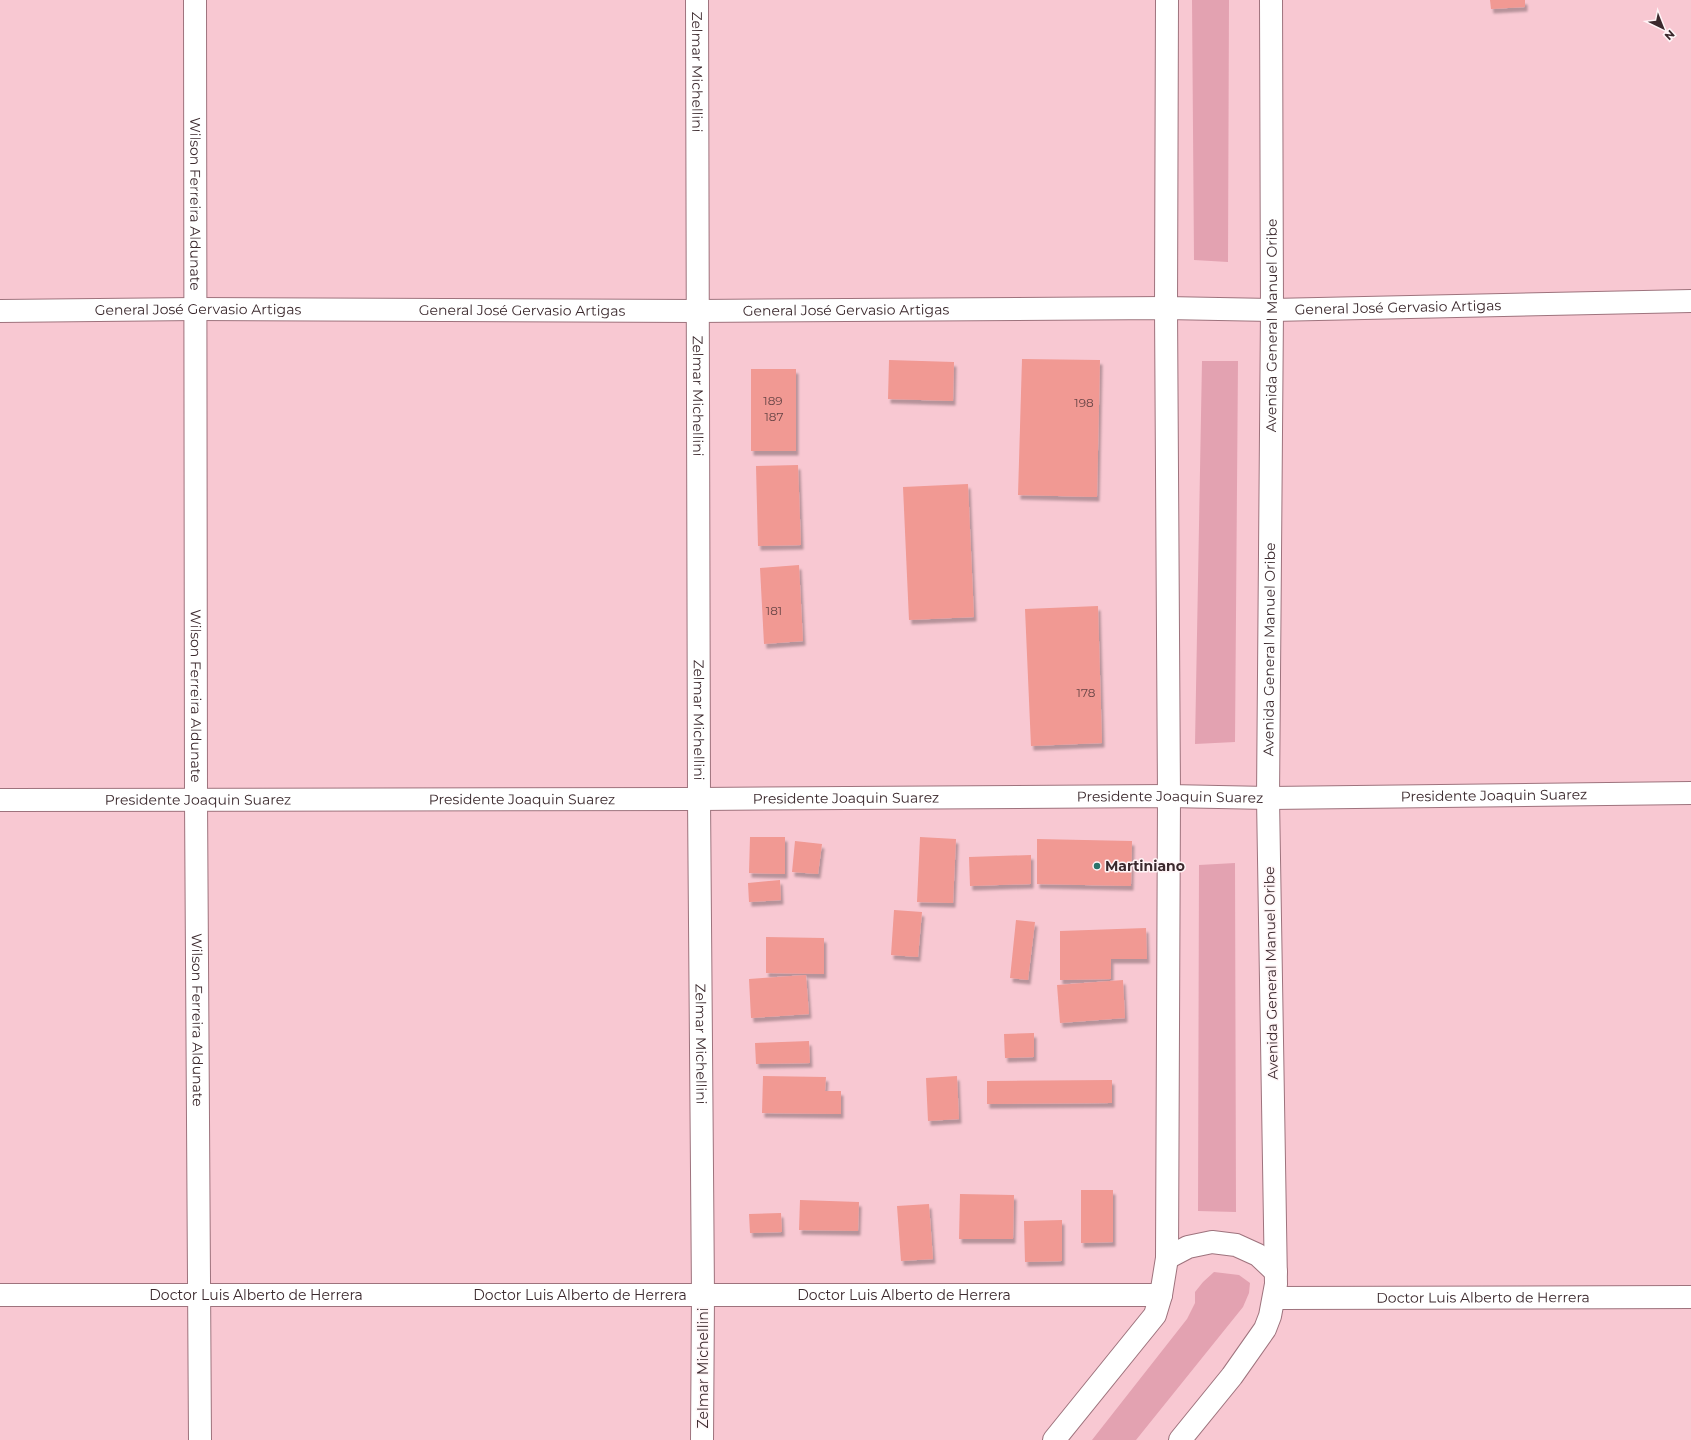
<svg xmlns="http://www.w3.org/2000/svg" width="1691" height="1440" font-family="Montserrat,sans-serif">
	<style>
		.green { fill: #e3a2b1 }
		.building { fill: #f19993; filter: url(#shadow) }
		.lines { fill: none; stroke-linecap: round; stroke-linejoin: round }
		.minor-casing { stroke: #9e737d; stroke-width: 24 }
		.secondary-casing { stroke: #9e737d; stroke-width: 24 }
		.minor { stroke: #fff; stroke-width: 22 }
		.secondary { stroke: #fff; stroke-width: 22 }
		.poi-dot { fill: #2c736a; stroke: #fff5f7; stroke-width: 1.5 }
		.labels { text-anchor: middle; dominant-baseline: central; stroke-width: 3; stroke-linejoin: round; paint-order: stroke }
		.number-label { font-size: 12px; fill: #684546 }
		.street-label { font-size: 14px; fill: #3b292d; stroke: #fff5f7 }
		.poi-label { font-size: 14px; font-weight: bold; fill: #3b292d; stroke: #fff5f7; text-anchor: start }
	</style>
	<defs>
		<filter id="shadow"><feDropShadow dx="2.5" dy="4.5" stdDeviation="1" flood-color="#0004"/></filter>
	</defs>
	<rect width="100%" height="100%" fill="#f8c8d2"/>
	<path class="green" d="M1192 0H1229L1228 262 1194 260Z
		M1202 361H1238L1235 742 1195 744Z
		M1235 863 1236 1212 1198 1211 1199 865Z
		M1214 1272 1239 1275 1250 1283 1249 1293 1243 1307 1136 1440H1092L1187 1319 1195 1303V1292L1203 1282Z"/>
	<path class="building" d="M1490 0H1525V7L1491 9Z
		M1022 359 1100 360 1097 497 1018 495Z
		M889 360 954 362 953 401 888 399Z
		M751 369H796V451H751Z
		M798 465 801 545 758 546 756 466Z
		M968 484 974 617 909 620 903 487Z
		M799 565 803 641 764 644 760 568Z
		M1098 606 1102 743 1031 746 1025 609Z
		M750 837H785V874L749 873Z
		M920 837 956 839 953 903 917 902Z
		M1037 839 1132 841 1131 886 1037 884Z
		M795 841 822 844 818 874 792 872Z
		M1031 855V884L970 886 969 857Z
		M780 880 781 900 749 902 748 883Z
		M894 910 922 912 918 957 891 955Z
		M1016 920 1035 922 1028 980 1010 978Z
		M1146 928 1147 959H1111V979L1060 980V931Z
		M766 937 824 938V974L766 973Z
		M806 975 809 1014 751 1018 749 979Z
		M1123 980 1125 1018 1060 1023 1057 985Z
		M1034 1033V1057L1005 1058 1004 1034Z
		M809 1041 810 1063 756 1064 755 1043Z
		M763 1076 826 1077 825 1091H841V1114L762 1113Z
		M957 1076 959 1119 928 1121 926 1078Z
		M1112 1080V1103L987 1104V1081Z
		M1081 1190H1113V1242L1081 1243Z
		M960 1194 1014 1195 1013 1239H959Z
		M800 1200 859 1202 858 1231 799 1230Z
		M929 1204 933 1259 901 1261 897 1206Z
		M781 1213 782 1232 750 1233 749 1214Z
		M1062 1220V1261L1025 1262 1024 1221Z"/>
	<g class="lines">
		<g class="minor-casing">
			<g id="minor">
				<path id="s1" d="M195 0 196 800 200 1440"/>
				<path id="s2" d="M697 0 699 799 703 1295 702 1440"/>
				<path id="s3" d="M0 311 196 309 697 311 1166 308 1272 310 1691 301"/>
				<path id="s4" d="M0 800 699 799 1169 796 1268 798 1691 793"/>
				<path id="s5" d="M0 1295H1161"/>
				<path id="s6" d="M1275 1298 1691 1297"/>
			</g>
		</g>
		<g class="secondary-casing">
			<g id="secondary">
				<path d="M1167 1258 1188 1247 1212 1242 1236 1245 1258 1255 1276 1272"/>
				<path d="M1054 1440 1155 1315 1161 1295 1167 1258 1169 796 1166 308 1167 0"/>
				<path id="s7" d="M1180 1440 1232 1376 1265 1329 1270 1316 1276 1284 1268 798 1272 310 1271 0"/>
			</g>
		</g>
		<use href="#minor" class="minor"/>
		<use href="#secondary" class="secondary"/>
	</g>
	<circle class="poi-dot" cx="1097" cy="866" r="4"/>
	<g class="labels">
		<g class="number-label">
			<text x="773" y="400">189</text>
			<text x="1084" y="402">198</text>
			<text x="774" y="416">187</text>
			<text x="774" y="610">181</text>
			<text x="1086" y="692">178</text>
		</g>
		<g class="street-label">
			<text stroke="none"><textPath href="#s2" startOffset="72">Zelmar Michellini</textPath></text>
			<text stroke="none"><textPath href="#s1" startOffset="204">Wilson Ferreira Aldunate</textPath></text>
			<text stroke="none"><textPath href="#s3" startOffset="1398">General José Gervasio Artigas</textPath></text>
			<text stroke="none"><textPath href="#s3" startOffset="198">General José Gervasio Artigas</textPath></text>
			<text stroke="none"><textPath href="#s3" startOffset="522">General José Gervasio Artigas</textPath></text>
			<text stroke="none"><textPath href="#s3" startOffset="846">General José Gervasio Artigas</textPath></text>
			<text stroke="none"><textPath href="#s7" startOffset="1145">Avenida General Manuel Oribe</textPath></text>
			<text stroke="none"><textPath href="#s2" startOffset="396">Zelmar Michellini</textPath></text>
			<text stroke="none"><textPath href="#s7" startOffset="821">Avenida General Manuel Oribe</textPath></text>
			<text stroke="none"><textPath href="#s1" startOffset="696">Wilson Ferreira Aldunate</textPath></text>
			<text stroke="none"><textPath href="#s2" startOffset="720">Zelmar Michellini</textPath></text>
			<text stroke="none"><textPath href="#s4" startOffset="1494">Presidente Joaquin Suarez</textPath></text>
			<text stroke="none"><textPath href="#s4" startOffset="1170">Presidente Joaquin Suarez</textPath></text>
			<text stroke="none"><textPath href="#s4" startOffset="846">Presidente Joaquin Suarez</textPath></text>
			<text stroke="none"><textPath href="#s4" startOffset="522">Presidente Joaquin Suarez</textPath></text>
			<text stroke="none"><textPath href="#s4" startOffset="198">Presidente Joaquin Suarez</textPath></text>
			<text transform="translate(1271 973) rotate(-91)">Avenida General Manuel Oribe</text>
			<text stroke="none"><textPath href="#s1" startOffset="1020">Wilson Ferreira Aldunate</textPath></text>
			<text stroke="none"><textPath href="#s2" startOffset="1044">Zelmar Michellini</textPath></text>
			<text stroke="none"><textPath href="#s5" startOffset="256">Doctor Luis Alberto de Herrera</textPath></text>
			<text stroke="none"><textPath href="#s5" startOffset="580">Doctor Luis Alberto de Herrera</textPath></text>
			<text stroke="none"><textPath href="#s5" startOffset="904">Doctor Luis Alberto de Herrera</textPath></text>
			<text stroke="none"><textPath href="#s6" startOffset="208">Doctor Luis Alberto de Herrera</textPath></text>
			<text transform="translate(703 1368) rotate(-90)">Zelmar Michellini</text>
		</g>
		<g class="poi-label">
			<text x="1105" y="866">Martiniano</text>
		</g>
	</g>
	<g transform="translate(1663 28) rotate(137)" stroke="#fff5f7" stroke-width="3" paint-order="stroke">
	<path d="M0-3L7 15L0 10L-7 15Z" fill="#3b292d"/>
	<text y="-6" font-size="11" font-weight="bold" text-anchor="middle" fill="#3b292d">N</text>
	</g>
</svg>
